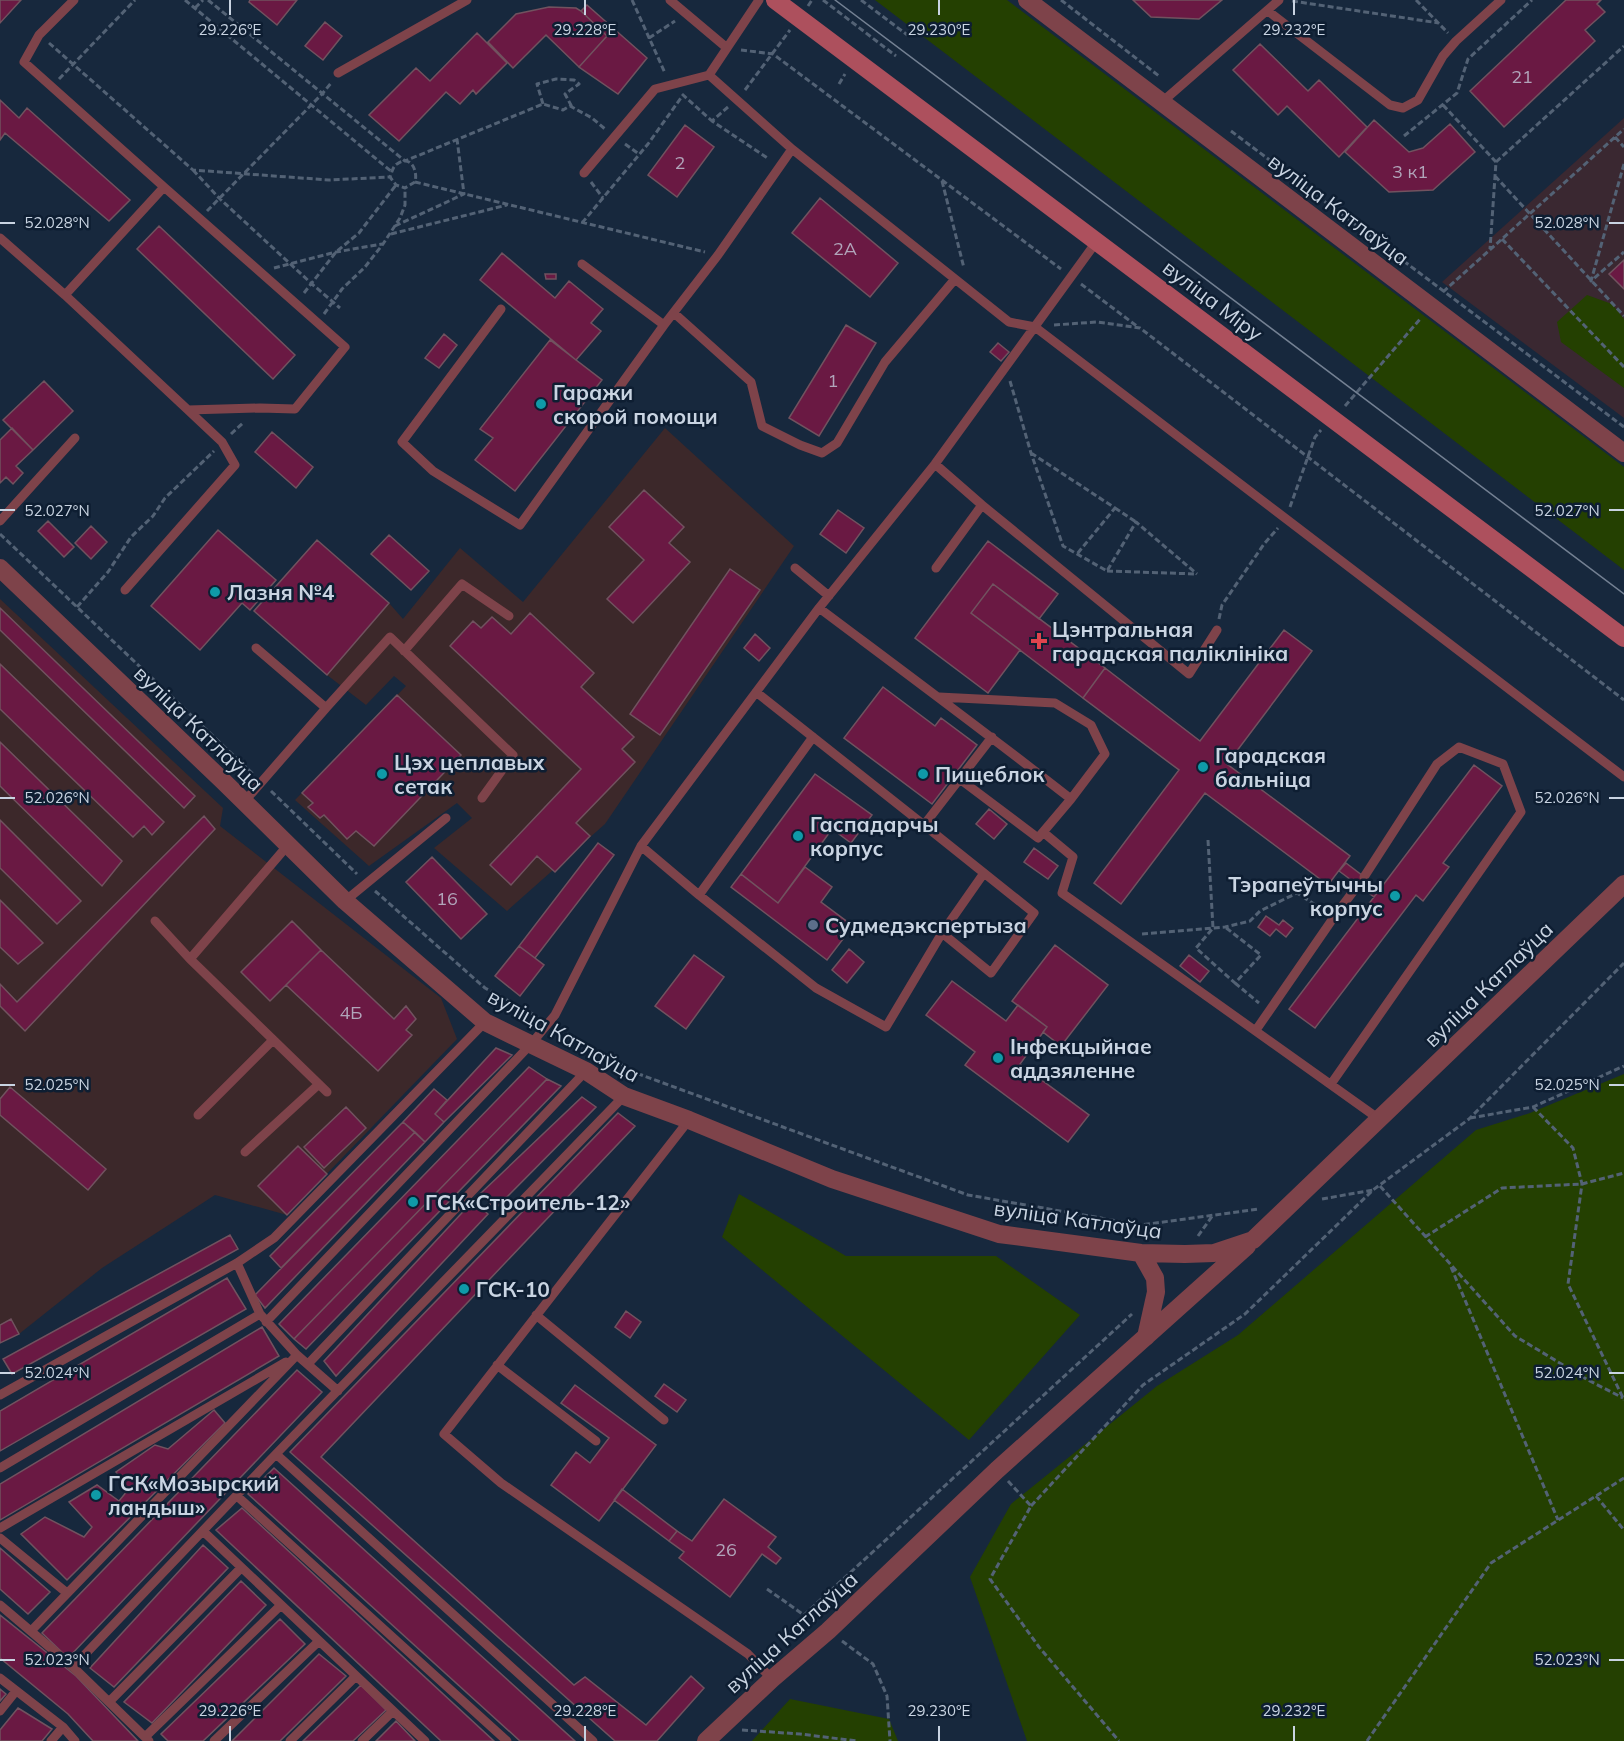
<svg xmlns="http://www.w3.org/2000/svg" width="1624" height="1741" font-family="Mulish,sans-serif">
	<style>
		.industrial { fill: #3c282a }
		.education { fill: #3a2831 }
		.green { fill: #244001 }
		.building { fill: #6a1943; stroke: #71525f; stroke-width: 1.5 }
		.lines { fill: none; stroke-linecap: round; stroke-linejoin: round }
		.path { stroke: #536275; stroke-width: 3; stroke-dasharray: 6 3; stroke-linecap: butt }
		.lane { stroke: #7e434a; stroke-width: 9 }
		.street { stroke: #7e434a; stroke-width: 18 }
		.secondary { stroke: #ad505d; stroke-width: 18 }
		.tram { stroke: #748193; stroke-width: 1.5 }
		.ticks { fill: none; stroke: #c9d4e2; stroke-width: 2 }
		.culture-dot { fill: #0f9aa8; stroke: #0e1e32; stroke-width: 2 }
		.health-dot { fill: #e0444e; stroke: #0e1e32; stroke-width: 2 }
		.service-dot { fill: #5c6f8a; stroke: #0e1e32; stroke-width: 2 }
		.labels { text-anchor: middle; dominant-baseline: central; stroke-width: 5; stroke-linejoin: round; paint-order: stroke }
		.number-label { font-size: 18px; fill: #b1a5ba }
		.street-label { font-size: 21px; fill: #c9d4e2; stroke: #0e1e32 }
		.poi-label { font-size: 21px; font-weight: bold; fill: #c9d4e2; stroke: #0e1e32; text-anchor: start }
		.ticks-label { font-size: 15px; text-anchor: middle; fill: #c9d4e2; stroke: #0e1e32; stroke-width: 5; stroke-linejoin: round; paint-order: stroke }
	</style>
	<rect width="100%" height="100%" fill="#17283d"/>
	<path class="industrial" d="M665 428 794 546 605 824 507 911 434 848 472 818 457 803 369 866 295 800 406 686 394 676 366 705 327 675 389 603 403 619 460 548 523 602Z
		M0 599 223 808 220 826 441 998 457 1039 287 1215 215 1195 102 1268 19 1334 0 1343Z"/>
	<path class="education" d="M1624 118V418L1442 282Z"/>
	<path class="green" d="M875 0H1007L1624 467V570Z
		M1587 295 1612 304 1624 319V388L1561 342 1557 322Z
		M1624 1074V1741H1027L970 1577 1011 1504 1157 1386 1238 1335 1476 1130 1530 1113Z
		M739 1194 846 1256H996L1080 1315 969 1440 722 1237Z
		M790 1699 889 1719 898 1741H752Z"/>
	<path class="building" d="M0 0H21L0 23Z
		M250 0H297L277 25 249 2Z
		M1133 0H1222L1199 19 1151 17Z
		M1566 0H1601L1597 4 1605 12 1585 30 1595 41 1504 127 1470 91Z
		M587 5 647 58 618 94 579 67 607 36 581 11Z
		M549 7 576 8 581 11 607 36 579 67 546 35 513 68 488 42 516 14Z
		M325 22 342 36 323 60 305 46Z
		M477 33 507 63 476 94 473 90 460 104 446 92 399 141 369 115 416 68 430 81Z
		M1260 44 1308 91 1319 80 1367 127 1339 157 1287 106 1278 115 1233 70Z
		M0 100 19 118 27 108 130 200 109 221 5 133 0 140Z
		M1374 120 1409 152 1423 148 1450 124 1475 152 1433 190 1389 192 1345 152Z
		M685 125 714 147 677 197 648 175Z
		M820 198 898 263 870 297 792 233Z
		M159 226 295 355 273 379 137 249Z
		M502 253 555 298 569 281 603 309 591 323 601 331 576 360 480 280Z
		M1624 260V289L1609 274Z
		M545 274H556V279H546Z
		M846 325 876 343 819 436 789 418Z
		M444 334 457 345 439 368 425 358Z
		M550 340 602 380 515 491 475 460 493 438 480 429Z
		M998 343 1009 352 1001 361 990 352Z
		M44 381 73 411 33 450 3 420Z
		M12 428 33 450 16 466 23 473 13 484 6 477 0 483V440Z
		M272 432 313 467 296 488 255 452Z
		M644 490 684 527 669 543 690 562 633 623 607 599 644 560 609 527Z
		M838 510 864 528 846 553 820 534Z
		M48 521 74 547 64 557 38 531Z
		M91 526 107 542 91 559 75 543Z
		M218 530 276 580 250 610 242 603 200 650 151 606Z
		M389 535 429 571 411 590 371 554Z
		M317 540 389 603 327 675 254 611Z
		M988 541 1058 594 1039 619 993 584 971 613 1020 650 988 693 915 638Z
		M730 569 760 590 660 735 630 714Z
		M993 584 1105 668 1083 698 971 613Z
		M0 608 195 796 184 808 0 630Z
		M530 613 594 673 581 687 634 737 622 749 635 762 576 823 590 836 555 872 537 856 511 885 490 865 581 769 450 646 473 621 481 628 492 617 511 634Z
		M1284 630 1312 651 1227 764 1350 856 1328 885 1205 793 1121 904 1094 883 1179 770 1083 698 1105 668 1200 741Z
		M755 634 770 648 759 661 744 648Z
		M0 664 164 822 152 835 144 826 133 837 0 709Z
		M883 687 935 726 941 718 977 745 932 804 844 738Z
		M397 695 461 755 374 846 356 831 347 839 324 815 320 818 308 807 313 803 302 793Z
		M0 742 122 861 102 886 0 786Z
		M1474 765 1502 786 1443 863 1449 867 1423 901 1416 895 1315 1028 1289 1009Z
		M815 774 872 815 851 843 832 829 778 903 741 874Z
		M989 809 1007 824 994 839 976 824Z
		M204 816 215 829 25 1031 0 1006V984L17 1002Z
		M0 820 81 901 57 924 0 868Z
		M598 843 614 855 535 958 519 946Z
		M1034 848 1058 866 1048 879 1024 862Z
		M432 857 487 914 461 939 406 882Z
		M1346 863 1380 889 1374 897 1339 871Z
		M805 867 832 887 821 902 853 926 827 960 731 887 741 874 778 903Z
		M0 900 43 943 18 964 0 947Z
		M1266 916 1279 925 1283 920 1293 928 1286 937 1276 929 1270 936 1258 927Z
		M292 921 321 950 270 1001 241 972Z
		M1055 945 1108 985 1061 1046 1043 1032 1047 1027 1012 1001Z
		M519 946 544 965 520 996 495 976Z
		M849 949 864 962 847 983 832 970Z
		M321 950 394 1019 406 1006 416 1019 406 1030 412 1035 378 1071 286 985Z
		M694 955 724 977 686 1029 655 1006Z
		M1189 955 1209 971 1200 982 1180 966Z
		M952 981 1006 1021 1018 1005 1047 1027 1020 1064 1089 1115 1068 1142 965 1065 975 1052 926 1015Z
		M496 1048 512 1055 444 1122 435 1114Z
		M529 1067 547 1079 294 1339 279 1324Z
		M547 1079 561 1086 306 1349 294 1339Z
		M10 1087 106 1169 88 1190 0 1115V1099Z
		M434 1089 447 1100 435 1114 444 1122 425 1142 403 1122Z
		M582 1097 596 1107 495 1209 481 1193Z
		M346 1107 366 1128 324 1168 304 1147Z
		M618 1113 635 1126 321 1457 574 1685 585 1677 646 1725 691 1676 704 1688 657 1741H615L290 1452Z
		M403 1122 415 1132 281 1268 270 1256Z
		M415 1132 425 1142 265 1308 255 1295Z
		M298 1146 327 1174 287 1215 258 1186Z
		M473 1201 488 1214 336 1376 324 1361Z
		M230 1235 238 1249 12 1374 3 1359Z
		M227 1278 246 1309 0 1451V1411Z
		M626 1311 641 1322 630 1338 615 1327Z
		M11 1319 19 1334 0 1343V1325Z
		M262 1327 279 1356 0 1520V1484Z
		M297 1370 322 1392 68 1658 42 1633Z
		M664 1384 686 1400 677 1412 655 1396Z
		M575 1385 656 1445 599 1521 551 1485 576 1452 590 1463 609 1438 561 1403Z
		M214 1410 225 1423 67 1580 21 1534 45 1517 84 1537 92 1527 69 1502 97 1485 119 1501 128 1490 116 1472 155 1445 168 1449Z
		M274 1468 575 1741H520L248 1494Z
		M622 1489 677 1531 669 1541 614 1500Z
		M724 1499 776 1537 768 1547 781 1558 776 1564 762 1554 730 1597 679 1558 684 1552 669 1541 677 1531 692 1541Z
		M242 1508 494 1741H441L216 1530Z
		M203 1545 228 1568 114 1687 90 1668Z
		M0 1548 50 1592 28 1614 0 1589Z
		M241 1581 266 1605 152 1723 124 1702Z
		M0 1615 76 1676 138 1741H93L68 1714 0 1658Z
		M280 1619 305 1644 203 1741H168L161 1734Z
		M319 1654 346 1676 280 1741H232Z
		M361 1685 386 1710 353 1741H303Z
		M0 1689 6 1694 0 1701Z
		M18 1708 52 1729 42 1741H0V1730Z
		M396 1721 415 1741H376Z"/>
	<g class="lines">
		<path class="path" d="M185 0 392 172
			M208 0 405 161 543 104 563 110 570 106 592 118 605 129
			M632 0 665 73
			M823 0 896 56
			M861 0 910 37
			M1061 0 1159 76
			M1416 0 1448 33
			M1292 1 1439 23
			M808 6 812 0
			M195 8 203 0
			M649 38 675 21
			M49 43 193 170 329 180 390 177
			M741 50 773 54 1061 269
			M59 79 135 0
			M839 84 845 74
			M745 90 790 30
			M682 94 712 121
			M543 104 537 84 556 79 574 80 579 84 565 94 572 107
			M1443 105 1496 162 1490 249
			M728 107 712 121 769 159
			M1231 131 1624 427
			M1404 136 1457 93 1468 59 1532 0
			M1615 137 1624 147
			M625 144 639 154
			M1496 162 1624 46
			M1624 164 1591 281 1624 252
			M193 170 219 198 312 284 340 308
			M1495 176 1624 316
			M942 181 964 268
			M415 182 405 188 396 185 390 177C392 172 393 166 397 164 411 154 418 171 415 182L705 252
			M591 182 603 198
			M207 211 322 94 332 82
			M582 223 648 144 683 95
			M395 226 464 194 457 139
			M391 234 507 205
			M1502 239 1624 367
			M274 268 336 252 382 244
			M1081 284 1138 327
			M1443 292 1624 129
			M304 293 336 252 359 233 396 185
			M324 314 342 289 365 267 383 244 400 218 405 205V188
			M1054 325 1097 322 1140 328 1624 700
			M1010 381 1031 453 1063 546 1107 571 1136 522 1197 574
			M1345 406 1421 318
			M231 434 244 422
			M1031 453 1115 508 1077 554
			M1290 507 1315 437 1321 430
			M1115 508 1136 522
			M0 534 253 774
			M1107 571 1197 574
			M77 607 108 572 131 537 153 516 165 498 214 451
			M1219 619 1222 605 1264 544 1278 528
			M271 791 357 874
			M1208 840 1213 928 1196 948 1235 983 1261 955 1225 927
			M375 891 485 988 538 1017
			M1142 934 1225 927 1250 921 1260 911 1297 893 1325 911
			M1235 983 1259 1003
			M559 1029 636 1073 968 1195 1141 1225 1259 1209
			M1533 1107 1573 1148 1582 1184 1568 1284 1624 1400
			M1470 1118 1533 1107 1624 1066
			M1380 1186 1515 1336 1588 1380 1623 1398
			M1322 1199 1373 1190
			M1198 1236 1213 1215
			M1425 1237 1502 1188 1582 1184 1624 1173
			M1451 1267 1558 1520
			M1008 1481 1031 1506 990 1579 1039 1647 1119 1741
			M1596 1496 1624 1530
			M1031 1506 1143 1385 1245 1314 1373 1190 1469 1119 1624 963
			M767 1589 804 1615 1132 1314
			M842 1641 873 1664 887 1696 890 1741
			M742 1730 800 1734 857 1741
			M1367 1741 1491 1563 1624 1478"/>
		<path class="lane" d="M670 0 727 48
			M1268 11 1390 105 1403 108 1418 100 1443 56 1456 41 1501 0
			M338 73 467 0
			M1162 102 1279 0
			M792 149 1009 322 1035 327 1624 777
			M584 173 655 89 709 75
			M0 238 65 295 164 187 24 62 39 35 74 0
			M582 264 664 325
			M65 295 188 410 260 408 295 409 345 347 164 187
			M501 309 402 442 433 471 520 525 664 325 718 255 792 149 709 75 759 0
			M674 313 751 382 762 426 800 445 822 453 837 443 885 362 955 279
			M935 464 982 505 1189 674 1217 630
			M0 521 75 438
			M795 568 829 596
			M936 568 982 505
			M125 590 235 465 222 442 188 410
			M819 608C903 671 988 734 1071 799L1105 754 1091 725 1055 703 939 697
			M404 651 462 584 509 616
			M756 692 924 825 992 737
			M326 708 390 637 513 755 482 798
			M961 780 1038 838 1071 799
			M244 802 326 708 256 648
			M924 825 1034 913 991 973 942 933
			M1043 832 1073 857 1062 893 1379 1119
			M641 846 699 895 816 988 886 1027 942 933 984 873
			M699 895 813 737
			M345 901 446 818
			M155 921 190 959 327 1092
			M190 959 288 845
			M1256 1030 1334 917 1358 885
			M1331 1084 1521 812 1503 764 1459 747 1437 764 1364 877
			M198 1115 273 1040
			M689 1120 444 1434 501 1483 748 1654 772 1679
			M245 1152 319 1084
			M237 1263 260 1314 297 1355 338 1391
			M536 1315 664 1420
			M266 1322 532 1043 555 1015 641 846 819 608 935 464 1097 241
			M308 1364 586 1071
			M497 1365 596 1441
			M0 1395 237 1263 274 1238 485 1022
			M276 1454 593 1741
			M0 1468 260 1314
			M237 1496 507 1741
			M0 1528 286 1362
			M203 1531 425 1741
			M0 1538 67 1593
			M0 1605 73 1667 149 1741
			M31 1631 297 1355
			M73 1667 276 1454 624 1096
			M0 1678 63 1727 75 1741
			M109 1702 241 1568
			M0 1711 16 1691
			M145 1737 281 1605
			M51 1741 63 1727
			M214 1741 319 1641
			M290 1741 356 1676
			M362 1741 393 1711"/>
		<path class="street" d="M1027 0 1624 453
			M0 568 223 781 345 901 485 1022 586 1071 624 1096 689 1120 832 1179 999 1234 1141 1253 1185 1254 1214 1253 1253 1240 1624 884
			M1141 1253 1155 1278 1156 1292 1146 1337
			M706 1741 772 1679 828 1631 997 1470 1247 1246"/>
		<path class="secondary" d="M775 0 1624 638"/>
		<path class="tram" d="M835 0 1624 594"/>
	</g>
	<path class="ticks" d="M230 0V15M585 0V15M939 0V15M1294 0V15M0 223H15M1609 223H1624M0 510H15M1609 510H1624M0 798H15M1609 798H1624M0 1085H15M1609 1085H1624M0 1373H15M1609 1373H1624M0 1660H15M1609 1660H1624M230 1726V1741M585 1726V1741M939 1726V1741M1294 1726V1741"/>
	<g class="culture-dot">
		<circle cx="541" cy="404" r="6"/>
		<circle cx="215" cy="592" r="6"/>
		<circle cx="1203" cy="767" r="6"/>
		<circle cx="382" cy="774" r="6"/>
		<circle cx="923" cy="774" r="6"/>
		<circle cx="798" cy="836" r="6"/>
		<circle cx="1395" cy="896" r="6"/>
		<circle cx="998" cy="1058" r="6"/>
		<circle cx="413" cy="1202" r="6"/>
		<circle cx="464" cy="1289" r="6"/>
		<circle cx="96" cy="1495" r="6"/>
	</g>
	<path class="health-dot" d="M1036 632h6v6h6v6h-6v6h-6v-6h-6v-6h6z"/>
	<circle class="service-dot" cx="813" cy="925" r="6"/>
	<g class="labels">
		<g class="number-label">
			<text x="1522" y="76">21</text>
			<text x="680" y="162">2</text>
			<text x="1410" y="171">3 к1</text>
			<text x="845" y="248">2А</text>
			<text x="833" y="380">1</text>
			<text x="447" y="898">16</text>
			<text x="351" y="1012">4Б</text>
			<text x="726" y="1549">26</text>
		</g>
		<g class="street-label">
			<text transform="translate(1339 209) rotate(37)">вуліца Катлаўца</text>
			<text transform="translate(1213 300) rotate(37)">вуліца Міру</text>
			<text transform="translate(199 728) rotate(44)">вуліца Катлаўца</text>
			<text transform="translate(1488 984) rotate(-44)">вуліца Катлаўца</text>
			<text transform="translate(564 1035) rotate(29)">вуліца Катлаўца</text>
			<text transform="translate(1078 1219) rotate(8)">вуліца Катлаўца</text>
			<text transform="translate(791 1632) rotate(-42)">вуліца Катлаўца</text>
		</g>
		<g class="poi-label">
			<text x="553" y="392">Гаражи<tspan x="553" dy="24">скорой помощи</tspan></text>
			<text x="227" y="592">Лазня №4</text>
			<text x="1052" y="629">Цэнтральная<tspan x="1052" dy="24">гарадская паліклініка</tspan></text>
			<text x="1215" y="755">Гарадская<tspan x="1215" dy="24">бальніца</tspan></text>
			<text x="394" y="762">Цэх цеплавых<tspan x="394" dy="24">сетак</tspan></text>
			<text x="935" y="774">Пищеблок</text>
			<text x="810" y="824">Гаспадарчы<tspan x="810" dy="24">корпус</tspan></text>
			<text x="1383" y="884" text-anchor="end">Тэрапеўтычны<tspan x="1383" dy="24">корпус</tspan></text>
			<text x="825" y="925">Судмедэкспертыза</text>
			<text x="1010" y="1046">Інфекцыйнае<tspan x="1010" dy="24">аддзяленне</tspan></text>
			<text x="425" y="1202">ГСК«Строитель-12»</text>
			<text x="476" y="1289">ГСК-10</text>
			<text x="108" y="1483">ГСК«Мозырский<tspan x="108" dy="24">ландыш»</tspan></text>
		</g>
	</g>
	<g class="ticks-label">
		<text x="230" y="35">29.226°E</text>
		<text x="585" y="35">29.228°E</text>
		<text x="939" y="35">29.230°E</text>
		<text x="1294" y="35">29.232°E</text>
		<text x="57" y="228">52.028°N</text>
		<text x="1567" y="228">52.028°N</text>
		<text x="57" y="516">52.027°N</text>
		<text x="1567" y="516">52.027°N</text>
		<text x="57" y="803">52.026°N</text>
		<text x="1567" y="803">52.026°N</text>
		<text x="57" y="1090">52.025°N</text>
		<text x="1567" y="1090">52.025°N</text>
		<text x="57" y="1378">52.024°N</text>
		<text x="1567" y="1378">52.024°N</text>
		<text x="57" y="1665">52.023°N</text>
		<text x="1567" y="1665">52.023°N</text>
		<text x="230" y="1716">29.226°E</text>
		<text x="585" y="1716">29.228°E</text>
		<text x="939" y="1716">29.230°E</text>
		<text x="1294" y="1716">29.232°E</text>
	</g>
</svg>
